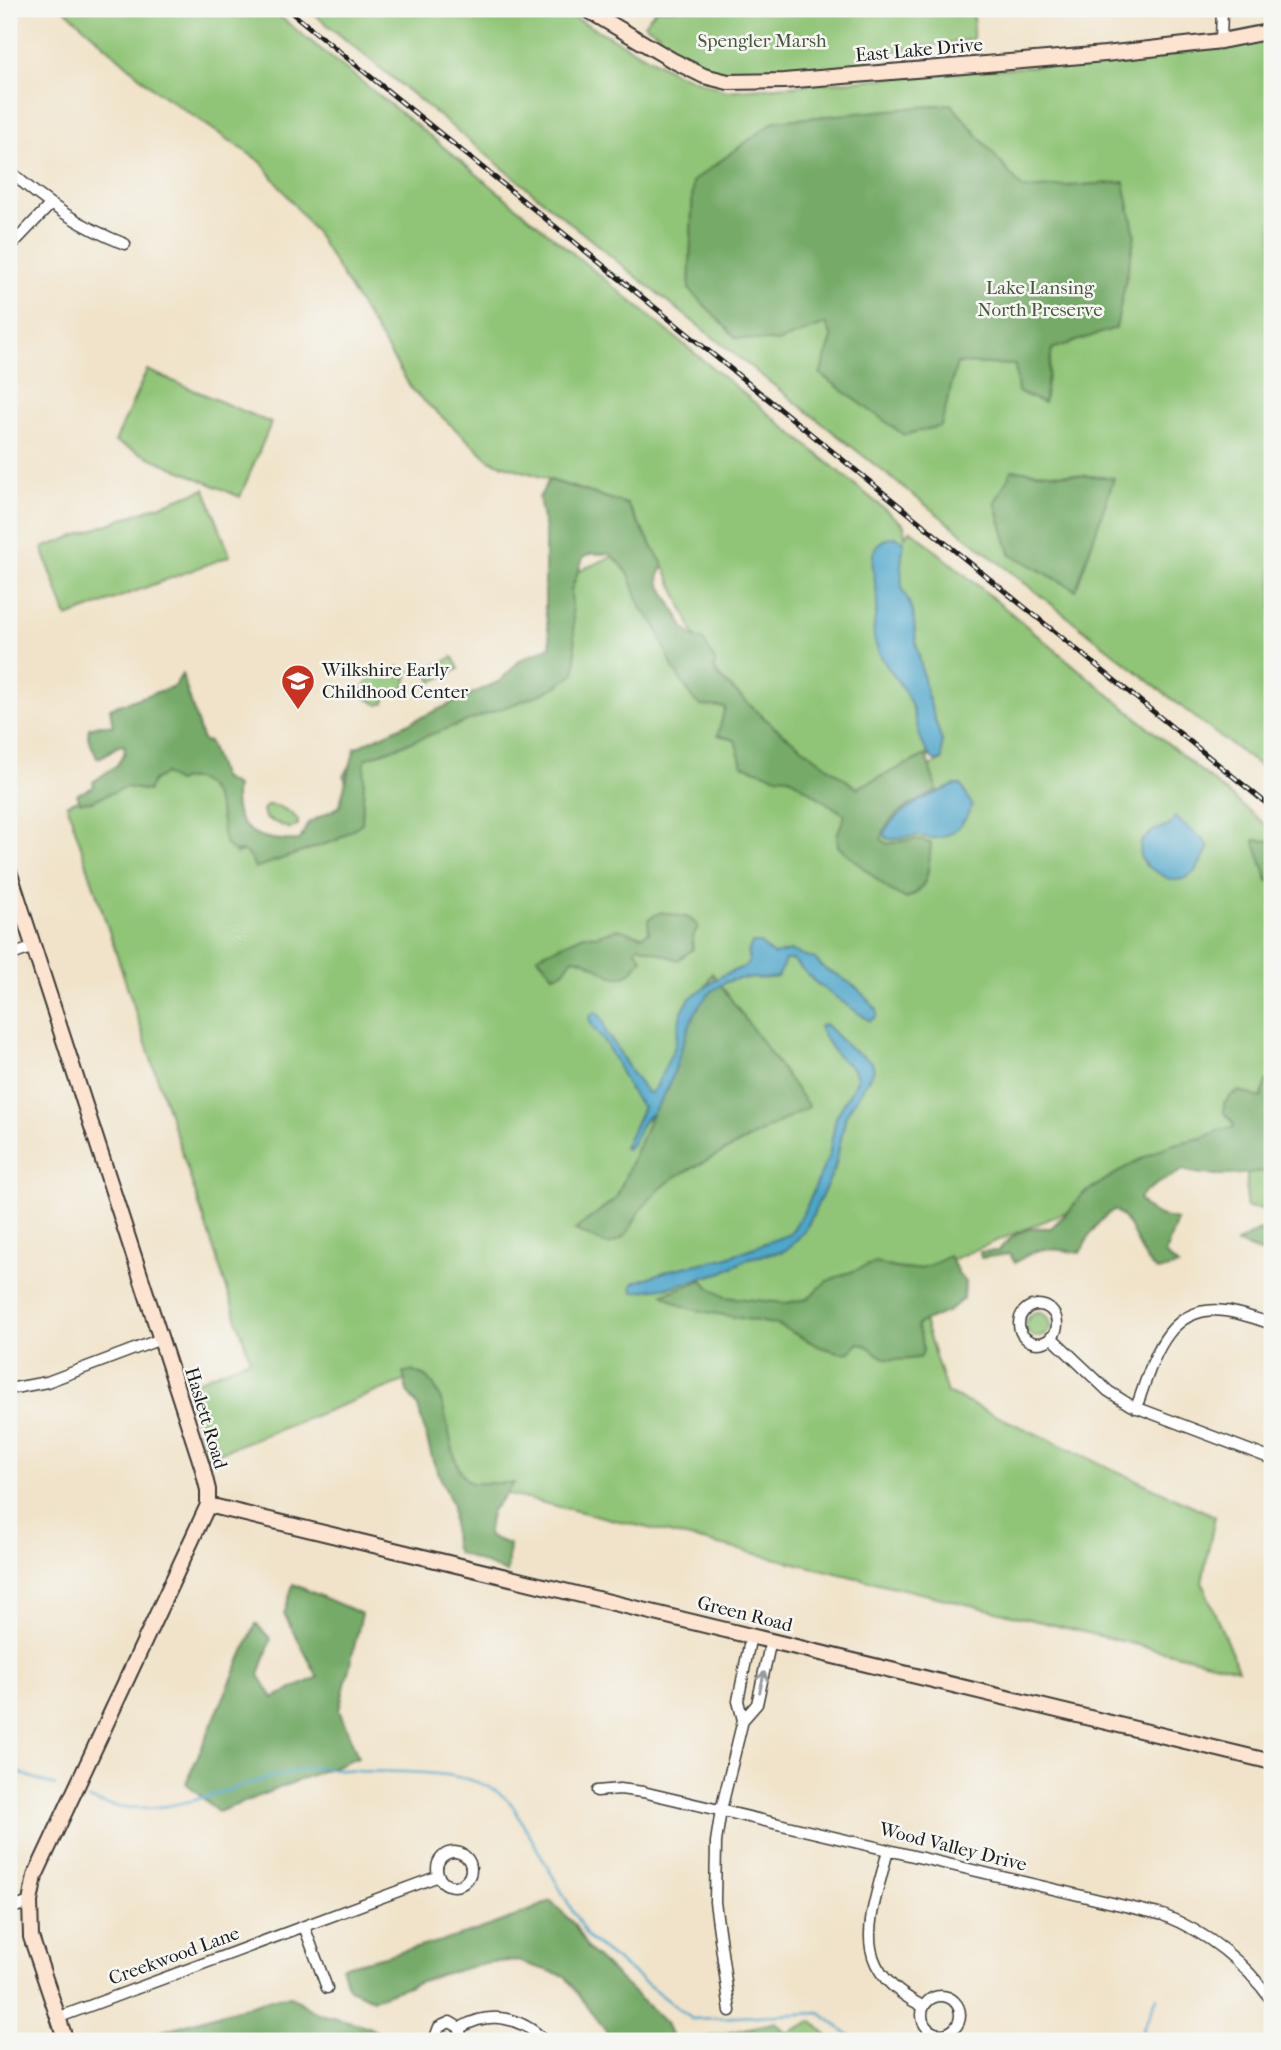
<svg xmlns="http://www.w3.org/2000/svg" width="1281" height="2050" font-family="'IM FELL French Canon',serif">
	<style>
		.green { fill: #90c577; stroke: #56704a; stroke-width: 2 }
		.forest { fill: #74aa68; stroke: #486342; stroke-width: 2 }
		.water { fill: #4ea6cb; stroke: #356174; stroke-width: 2 }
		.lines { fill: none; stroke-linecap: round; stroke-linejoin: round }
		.stream { stroke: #4ea6cb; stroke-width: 2.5 }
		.street-casing { stroke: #3c3a36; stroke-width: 13 }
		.secondary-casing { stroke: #3c3a36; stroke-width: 18 }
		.street { stroke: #fff; stroke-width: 10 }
		.secondary { stroke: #fde4d1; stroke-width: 14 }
		.rail-casing { stroke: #1c1c1c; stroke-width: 5 }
		.rail { stroke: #f6f6f2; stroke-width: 2.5; stroke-dasharray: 8; stroke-linecap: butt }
		.oneway { stroke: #999 }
		.labels { text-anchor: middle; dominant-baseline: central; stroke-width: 5; stroke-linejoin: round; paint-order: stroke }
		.park-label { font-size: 19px; fill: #45573c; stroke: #f6f6f2 }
		.street-label { font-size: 19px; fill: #1c1c1c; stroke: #f6f6f2 }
		.poi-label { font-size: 19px; fill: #1c1c1c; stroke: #f6f6f2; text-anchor: start }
	</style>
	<rect width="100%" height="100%" fill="#f6f6f2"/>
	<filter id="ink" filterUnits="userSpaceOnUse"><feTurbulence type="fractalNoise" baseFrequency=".0143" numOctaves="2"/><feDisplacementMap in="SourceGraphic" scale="14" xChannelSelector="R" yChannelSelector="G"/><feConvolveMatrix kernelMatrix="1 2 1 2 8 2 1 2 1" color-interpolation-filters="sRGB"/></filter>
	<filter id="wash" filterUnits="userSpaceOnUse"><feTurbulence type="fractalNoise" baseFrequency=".00686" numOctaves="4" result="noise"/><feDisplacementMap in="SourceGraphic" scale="28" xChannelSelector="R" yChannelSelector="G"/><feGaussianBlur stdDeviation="1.57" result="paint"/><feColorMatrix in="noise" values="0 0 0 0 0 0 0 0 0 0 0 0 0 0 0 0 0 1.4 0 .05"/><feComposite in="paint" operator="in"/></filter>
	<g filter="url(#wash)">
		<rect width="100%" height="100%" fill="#f0e3c9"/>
		<path class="green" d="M64 9H270L435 140 904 525 905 537 911 530 1272 830V1126L910 1277 947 1393 1215 1516 1202 1582 1238 1669 460 1483 417 1376 208 1457 185 1386 250 1359 67 804 203 756 236 854 255 848 259 861 358 824 344 776 351 764 560 685 562 578 630 549 721 701 857 801 942 760V742L927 694 919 660 929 757 857 791 738 707 693 632 664 566 627 504 491 461 413 391 316 233 261 162 155 90Z
			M308 9H559L676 73 726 91 1149 57 1272 39V775L1211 730 629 271Z
			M657 9H974L973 39 868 55 867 65 765 74 710 71 656 42 659 34 644 24Z
			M147 370 271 423 240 497 115 442Z
			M205 489 230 556 67 617 42 548Z
			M453 657 459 669 432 682 427 670Z
			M399 667 409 671 404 690 386 694 384 703 379 705 361 695 371 676 387 670 394 674Z
			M267 805C277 804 293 812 298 821V825L290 829 265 818 263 810Z
			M1272 1140V1210L1246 1207 1248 1150Z
			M1026 1325a12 12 0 1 1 24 0a12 12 0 1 1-24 0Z
			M812 2021 832 2041H771Z"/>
		<path class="forest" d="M951 104 1023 189 1124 182 1135 235 1116 328 1052 349 1044 403 1018 392 1015 365 957 363 941 426 904 435 820 374 832 338 826 324 777 342 736 338 689 289 693 181 775 121Z
			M1012 470 1114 478 1076 590 1010 554 995 502Z
			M549 480 627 504 664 566 659 575 660 584 685 629 694 637 703 640 715 661 714 672 773 726 857 788 926 755 937 791C914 804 889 811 881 839L887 844 915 839 931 843C928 868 931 888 906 899L888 889 838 846 837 835 845 815 788 777 774 776 742 765 735 740 718 735 725 707 701 706 694 700 673 668 656 626 641 607 629 575 619 562 610 554H590L583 558 571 591 576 662 574 675 546 692 365 759 362 823 337 840 255 868C251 858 247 848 234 852 230 849 225 845 224 839 222 834 223 828 222 822 218 797 205 769 176 782L165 774 153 780 148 791 126 787 92 801 80 802 77 794 94 787 93 782 117 765 125 752 124 745C112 746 108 756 97 758L88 737 89 728 100 725 113 726 110 708 175 686 182 674 203 741 209 742 222 778 236 786C229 833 262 842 300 840L308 823 339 807 355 748 500 681 520 660 551 646 545 610V530L539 498Z
			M1254 840 1272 841V882L1268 881Z
			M661 912 689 918 699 927C693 933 691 940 693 949L678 960 639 946 635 949 642 958C617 1000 602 960 573 958L563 972 553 975 537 956 584 935 595 936 618 929 642 936 649 932 648 919Z
			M712 973 809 1107 677 1176C664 1185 654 1193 644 1206 629 1225 633 1236 608 1245L575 1230 616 1198Z
			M1272 1079V1170C1242 1174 1213 1179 1183 1170 1168 1179 1151 1185 1139 1198 1148 1214 1160 1217 1177 1220L1165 1254 1178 1266 1157 1271C1137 1256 1134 1220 1114 1210 1097 1220 1089 1236 1080 1253 1050 1248 1041 1244 1015 1263L1010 1254 981 1258 980 1252 998 1251C1014 1232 1026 1226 1051 1228L1071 1209 1081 1195 1135 1162 1170 1145 1205 1137 1219 1130 1234 1127 1233 1122 1224 1113V1103L1233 1094 1240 1091 1261 1098 1266 1082Z
			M1260 1230 1272 1236V1257L1236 1243Z
			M949 1256C956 1265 956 1274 965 1282L964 1298 949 1311 920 1323 917 1327C920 1337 928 1349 919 1358 906 1359 890 1363 879 1355 871 1350 869 1345 859 1343L850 1352 842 1353 820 1347 778 1325 696 1310 680 1305 663 1294 702 1280 713 1290 725 1297 786 1303 807 1299 827 1281 876 1262C906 1274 922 1271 949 1256Z
			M412 1371C419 1374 426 1376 431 1382 452 1406 446 1466 471 1483H514L491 1512 487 1536 509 1544 507 1573 457 1552 454 1546 452 1504 433 1461 418 1407 407 1391 403 1372Z
			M293 1584 362 1614 339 1710 358 1757 218 1812 186 1783 256 1624 271 1639 259 1675 273 1698 318 1677 284 1614Z
			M551 1901 575 1925 587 1948 666 2023 674 2041H613L565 1976 517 1961 490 1962 435 1976 373 1999 349 1989 341 1967C412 1949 484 1933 551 1901Z
			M290 1996C302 2001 304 2007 313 2011 337 2022 370 2019 386 2041H129L278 1997Z
			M776 2022 793 2041H705L704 2038Z"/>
		<path class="water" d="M895 537 904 541 901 565 902 588 913 611 916 642 927 694 942 742V760L935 761C918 747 918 721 910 702 901 680 881 665 875 642 871 629 876 617 877 604 879 581 857 541 895 537Z
			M955 785H961L972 805C966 822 951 840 931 838 925 838 920 835 914 836 904 836 896 842 886 838L884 832C900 808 929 796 955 785Z
			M1175 817 1203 840 1209 847 1196 871 1183 879 1171 880 1146 866 1140 856 1141 842 1153 831 1169 826Z
			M752 943H760L773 955 791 951 815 959 826 970 838 975 858 989 877 1010V1016L870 1021 817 984 793 960H785L778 977C758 981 739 974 721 985 687 1004 684 1050 670 1083 666 1092 660 1103 654 1111 650 1116 643 1120 640 1127 636 1136 635 1142 627 1149L624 1148 643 1107C627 1093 617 1059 603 1040 596 1031 591 1028 589 1017L596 1012C604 1017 603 1024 606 1032 608 1037 613 1041 616 1046 626 1063 633 1078 648 1093H651L656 1087 675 1046 681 1013 690 998 721 976 746 966 749 962 748 952Z
			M825 1024 848 1047 872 1062 874 1070 846 1115 835 1168 806 1229 792 1245 784 1251 750 1258 723 1272 670 1287 633 1292 632 1285 635 1282 670 1270 725 1258 790 1234 806 1208 829 1155 836 1117 857 1080C857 1067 843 1063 835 1053 829 1046 824 1037 819 1027L821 1025Z"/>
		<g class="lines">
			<path class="stream" d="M9 1769 55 1786
				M88 1799C164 1827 231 1782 305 1769 321 1766 341 1770 358 1771 404 1773 481 1766 513 1806L588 1938 692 2019 820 2013 857 2041
				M1138 2041 1157 1997"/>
		</g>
	</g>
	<g filter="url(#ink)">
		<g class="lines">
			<g class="street-casing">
				<path id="street" d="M1221 41 1222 9
					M9 170C43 202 81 227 125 244
					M9 248 50 205
					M9 956 34 947
					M1019 1324a19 19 0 1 1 38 0a19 19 0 1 1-38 0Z
					M1051 1337 1108 1391 1130 1405 1272 1459
					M9 1389 47 1382 161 1339
					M1136 1408C1152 1365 1165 1303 1225 1311 1241 1313 1257 1319 1272 1324
					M743 1720 738 1701 751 1635
					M597 1791 620 1789 643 1792 1163 1915C1208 1933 1244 1961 1272 2001
					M888 1850C871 1920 845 1966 924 2007
					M437 1869a17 17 0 1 1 34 0a17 17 0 1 1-34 0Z
					M9 1909 30 1902
					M304 1926 327 1988
					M922 2015a19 19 0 1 1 38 0a19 19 0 1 1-38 0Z
					M730 2011 715 1902 716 1842 721 1810 743 1720 757 1704 771 1640
					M57 2018 439 1876
					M460 2028C490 2010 521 2017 545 2041
					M437 2041 436 2035 439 2027 450 2022 460 2028 461 2041"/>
			</g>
			<g class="secondary-casing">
				<path id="secondary" d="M586 9 672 60 704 76 728 82 784 81 1105 54 1221 41 1272 31
					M9 871 202 1466 208 1490V1505L35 1876 30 1902 31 1937 66 2041
					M208 1505 1272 1762"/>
			</g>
			<use href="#street" class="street"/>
			<use href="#secondary" class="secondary"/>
			<g class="rail-casing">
				<path id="rail" d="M287 9 1272 808"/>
			</g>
			<use href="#rail" class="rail"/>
		</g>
		<defs><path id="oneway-shaft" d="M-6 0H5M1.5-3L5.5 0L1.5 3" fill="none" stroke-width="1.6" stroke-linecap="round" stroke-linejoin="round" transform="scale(1.75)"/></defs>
		<use class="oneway" href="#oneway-shaft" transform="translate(762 1682) rotate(-77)"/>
	</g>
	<defs>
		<g id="school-pin" transform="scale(1.75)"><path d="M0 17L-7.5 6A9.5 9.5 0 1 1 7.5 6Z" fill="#c8321e" stroke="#f6f6f2"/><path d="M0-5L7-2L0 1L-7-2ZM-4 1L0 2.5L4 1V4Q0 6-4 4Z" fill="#fff"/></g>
	</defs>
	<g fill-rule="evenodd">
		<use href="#school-pin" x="298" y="681"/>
	</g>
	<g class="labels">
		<g class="park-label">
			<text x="762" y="41">Spengler Marsh</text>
			<text x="1040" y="288">Lake Lansing<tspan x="1040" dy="22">North Preserve</tspan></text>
		</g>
		<g class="street-label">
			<text transform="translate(919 50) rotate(-5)">East Lake Drive</text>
			<text transform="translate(206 1418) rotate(73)">Haslett Road</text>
			<text transform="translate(745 1614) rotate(14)">Green Road</text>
			<text transform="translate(953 1847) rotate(14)">Wood Valley Drive</text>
			<text transform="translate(174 1956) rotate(-20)">Creekwood Lane</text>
		</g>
		<g class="poi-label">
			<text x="322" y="670">Wilkshire Early<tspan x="322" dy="22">Childhood Center</tspan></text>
		</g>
	</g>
	<rect width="1281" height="2050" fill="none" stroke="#f6f6f2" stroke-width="35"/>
</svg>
